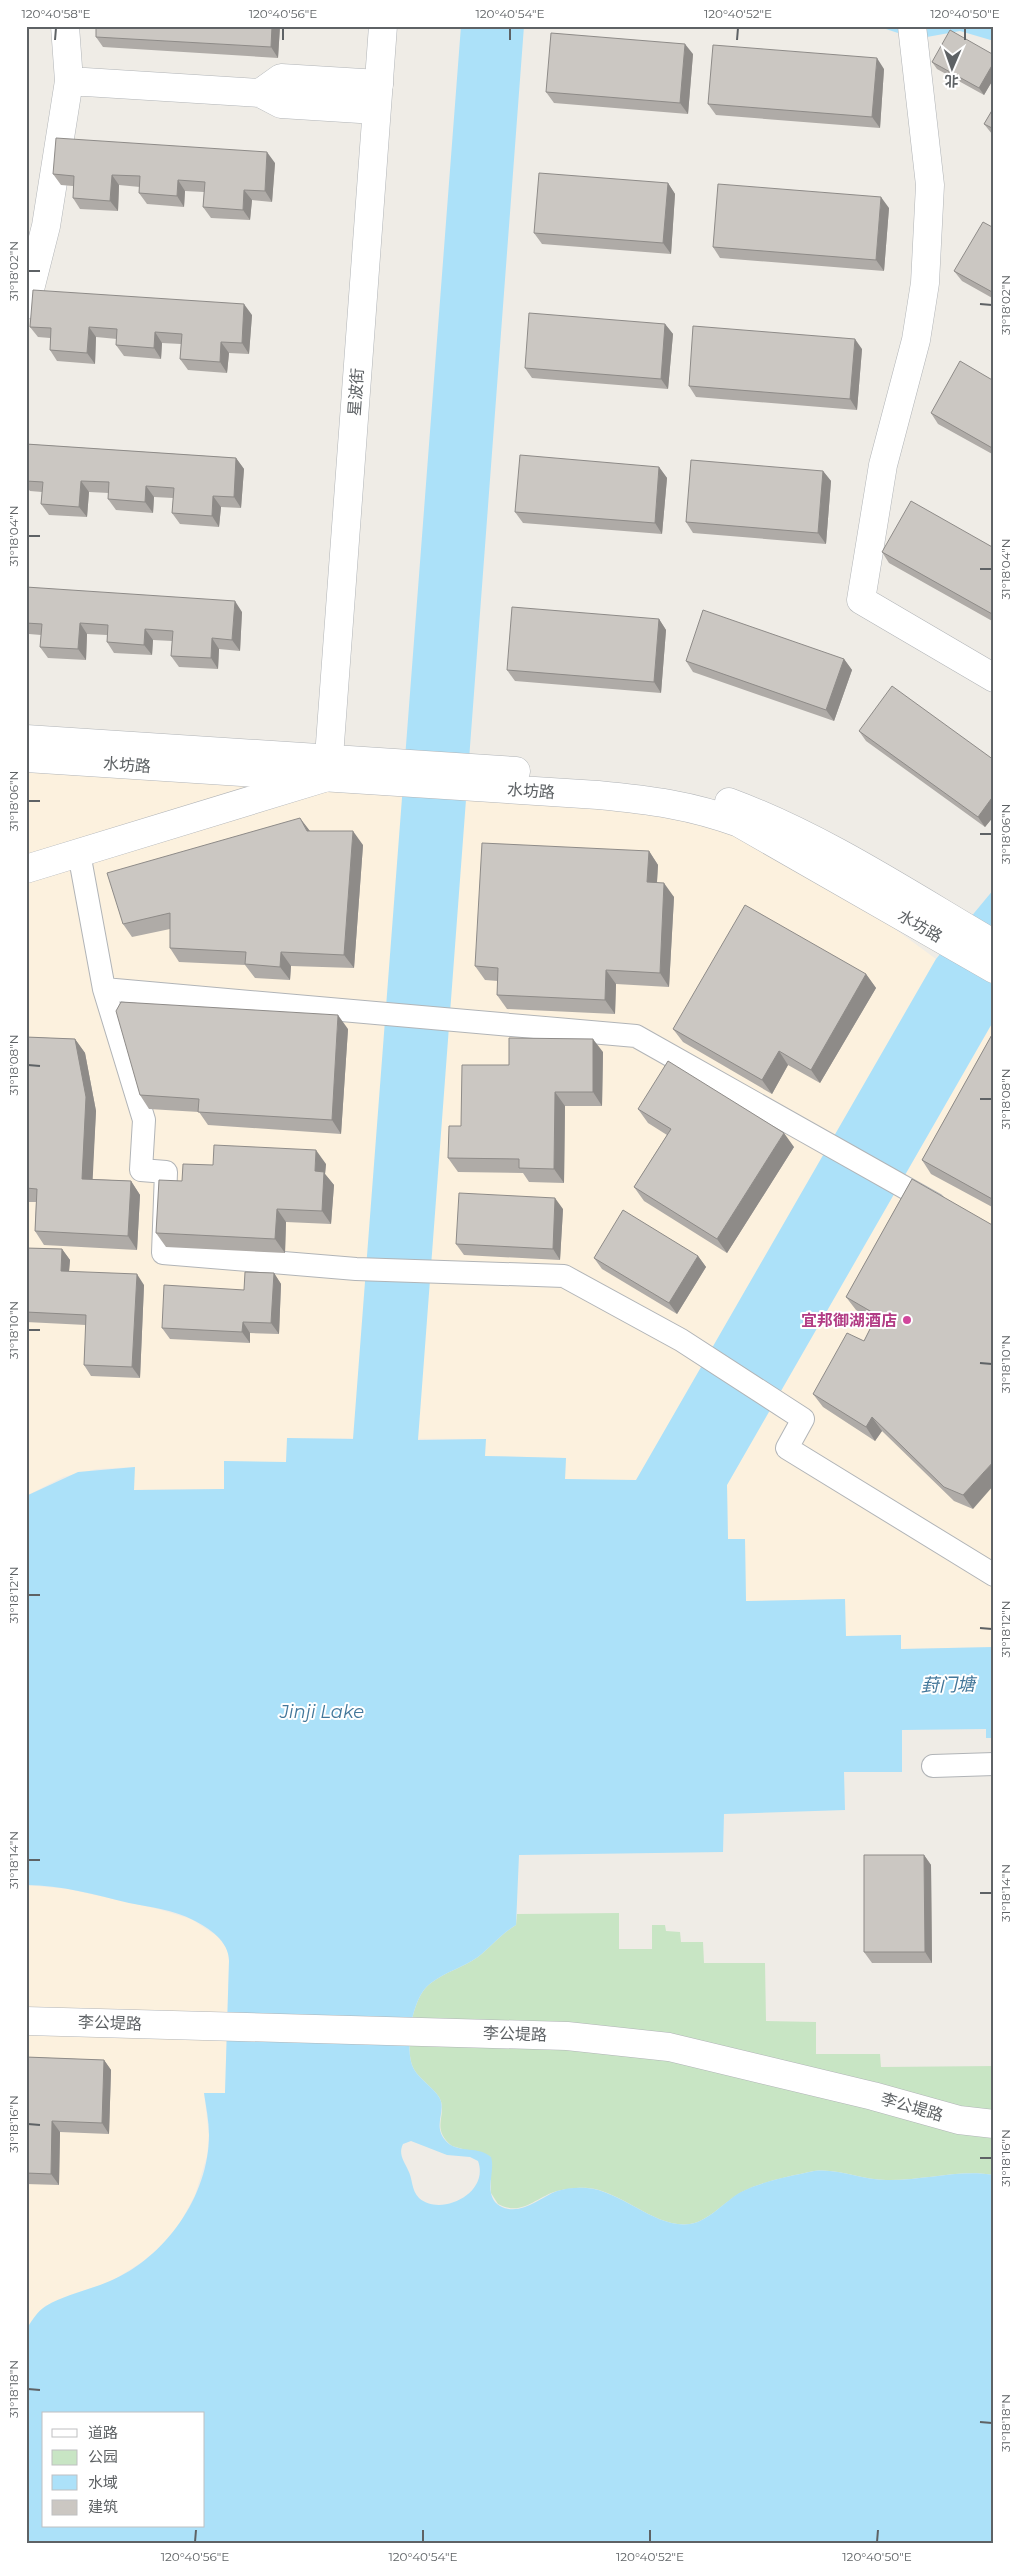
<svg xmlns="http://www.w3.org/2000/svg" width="1020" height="2570" font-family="Montserrat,'Noto Sans SC',sans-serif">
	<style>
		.commercial { fill: #fcf1de }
		.green { fill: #c8e5c4 }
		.water { fill: #ace1f9; fill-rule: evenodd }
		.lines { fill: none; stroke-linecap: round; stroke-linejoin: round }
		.pedestrian-casing { stroke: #b1b4b7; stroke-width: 24 }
		.minor-casing { stroke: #b1b4b7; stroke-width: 29 }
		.tertiary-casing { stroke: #b1b4b7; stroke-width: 29 }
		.pedestrian { stroke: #fff; stroke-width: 22 }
		.minor { stroke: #fff; stroke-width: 28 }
		.tertiary { stroke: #fff; stroke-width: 28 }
		.wall { fill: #afaba7 }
		.shaded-wall { fill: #8e8b88 }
		.building { fill: #cbc7c2; stroke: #8e8b88 }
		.ticks { fill: none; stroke: #5e6265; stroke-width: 2 }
		.hotel-dot { fill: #d1479c; stroke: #fff; stroke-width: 2 }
		.labels { text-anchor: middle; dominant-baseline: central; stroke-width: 4; stroke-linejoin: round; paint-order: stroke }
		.street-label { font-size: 16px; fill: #5e6265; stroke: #fff }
		.hotel-label { font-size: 16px; font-weight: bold; fill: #b23c85; stroke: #fff; text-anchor: end }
		.water-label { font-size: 18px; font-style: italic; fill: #43779a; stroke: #fff }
		.neatline { fill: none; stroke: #5e6265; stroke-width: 2 }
		.ticks-label { font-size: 12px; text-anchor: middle; fill: #5e6265 }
	</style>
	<rect width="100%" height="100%" fill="#efece6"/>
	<path class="commercial" d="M26 769 670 813 739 836 854 899 936 959 636 1481 565 1479 566 1458 485 1456V1439L288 1438 286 1462 224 1489 134 1490V1467L97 1469 63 1477 26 1496Z
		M994 1020V1647L901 1649 900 1635 845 1636 844 1599 746 1601 745 1539H728L727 1485Z
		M26 1885 68 1889 158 1909 191 1919 217 1936 229 1951V1961L225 2093H204L209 2135 207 2156 195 2195 178 2227 164 2244 142 2262 112 2281 45 2306 26 2330Z"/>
	<path class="green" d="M619 1913V1949H652V1925H665L666 1931 680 1932 681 1942H703L704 1963H765L766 2021 816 2022V2054H880L881 2067 994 2066V2175C958 2169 923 2181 886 2180 862 2180 838 2168 814 2171 791 2176 763 2181 742 2192 725 2201 709 2221 690 2224 656 2229 622 2191 588 2188 579 2187 566 2189 557 2191 536 2197 522 2217 498 2204L491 2193V2157L452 2146C429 2128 449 2114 439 2097 433 2087 416 2077 412 2065 405 2044 412 1996 431 1983 445 1972 464 1967 478 1957 492 1946 500 1935 516 1925L517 1914Z"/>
	<path class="water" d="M461 26H524L418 1440 486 1439 485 1456 566 1458 565 1479 636 1480 936 959 994 889V1020L727 1485 728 1539H745L746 1601 845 1599 846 1636 901 1635V1649L994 1647V1738H986V1729L902 1730V1772H844L845 1810 724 1814 723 1852 519 1855 516 1925C500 1935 492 1946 478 1957 464 1967 445 1972 431 1983 412 1996 405 2044 412 2065 416 2077 433 2087 439 2097 448 2112 430 2126 448 2143 459 2153 479 2146 491 2157 496 2172 482 2195 500 2206 520 2217 539 2198 557 2191 566 2188 577 2187 587 2188 622 2191 656 2229 690 2224 709 2221 725 2201 741 2192 763 2181 791 2176 814 2171 838 2168 862 2180 886 2180 923 2181 958 2169 994 2175V2544H26V2330C31 2322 37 2311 46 2306 64 2295 89 2290 110 2281 165 2258 209 2196 209 2135 209 2121 206 2107 204 2093H225L229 1961C229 1941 209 1928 193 1920 174 1910 150 1907 129 1903 96 1895 61 1885 26 1885V1496L78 1472 135 1467 134 1490 224 1489V1461L286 1462 287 1438 353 1439ZM411 2141 447 2155 470 2157 478 2161C490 2194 440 2217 419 2198 411 2190 413 2179 408 2170 404 2161 398 2154 403 2144ZM44 2414H204V2526H44Z
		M877 26H991L994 27V41L960 31 927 37 904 35Z"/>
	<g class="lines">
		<g class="pedestrian-casing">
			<path id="pedestrian" d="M79 853 104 989 636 1036 934 1204
				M104 989 144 1120 141 1170 166 1172 163 1253 356 1269 564 1276 681 1340 803 1419 787 1448 994 1575
				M933 1766 994 1764"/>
		</g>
		<g class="minor-casing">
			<path id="minor" d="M65 26 69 81
				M912 26 930 185 925 283 916 340 883 465 861 600 994 678
				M376 110 281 104 260 93 281 78 379 84
				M26 305 46 226 69 81 260 93
				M26 869 324 778"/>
		</g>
		<g class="tertiary-casing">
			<path id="tertiary" d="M26 739 516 771
				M329 757 383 26
				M26 758 598 795C649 800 691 805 739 823L994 969
				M729 802C823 837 907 893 994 944
				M26 2021 567 2036 669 2047 873 2096 959 2120 994 2124"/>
		</g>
		<use href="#pedestrian" class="pedestrian"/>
		<use href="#minor" class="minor"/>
		<use href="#tertiary" class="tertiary"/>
	</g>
	<path class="wall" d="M280 26 278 58 103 47 96 37Z
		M693 54 688 114 554 103 546 92Z
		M994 55V78L984 95 937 69 932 62Z
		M884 69 880 128 716 115 708 104Z
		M994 107V135L992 134 984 124Z
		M275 163 272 202 252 200 250 220 211 218 203 207 204 192 185 191 184 207 147 204 139 193 140 187 119 185 118 211 80 209 73 198V186L61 185 53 174Z
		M668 183 675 194 671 254 542 244 534 233Z
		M889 208 884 271 720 258 713 247Z
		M994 228V299L962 281 954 271Z
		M252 315 249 354 229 353 227 373 188 370 180 359 181 344 162 343 161 359 124 356 116 345 117 339 96 337 95 364 57 361 50 350V338L38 337 30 327Z
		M665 324 673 334 668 389 532 378 525 368Z
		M862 349 857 410 696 397 689 386Z
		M994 381V455L938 424 931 413Z
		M26 444 236 458 244 469 241 508 221 507 219 527 180 524 172 513 173 498 154 497 153 513 116 510 108 499 109 493 89 492 87 517 49 515 41 504 42 492 30 491 26 486Z
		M659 467 667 478 662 534 523 523 515 512Z
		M823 471 831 481 826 544 693 533 686 522Z
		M994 548V622L889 563 882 552Z
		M26 587 242 612 240 651 219 649 218 669 179 667 171 656 172 641 153 640 152 655 114 653 107 642V635L87 634 86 660 48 658 40 647 41 635 29 634 26 630Z
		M659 619 666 630 661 693 515 681 507 670Z
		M844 659 852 670 834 721 693 672 686 661Z
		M859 731 994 760V816L985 827 866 741Z
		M309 831 363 845 354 968 291 966 290 980 255 978 245 965 179 962 170 948V929L132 937 123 924Z
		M649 851 658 865 657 883 674 897 669 987 616 984 615 1014 507 1009 497 995 498 981 485 980 475 966Z
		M866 974 876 988 820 1083 788 1065 772 1094 683 1042 673 1029Z
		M348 1029 341 1134 208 1125 199 1112 149 1109 140 1095Z
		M994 1031V1208L931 1174 922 1160Z
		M26 1037 75 1039 85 1053 96 1111 92 1179 131 1181 140 1195 137 1250 44 1245 35 1231 36 1202H26Z
		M603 1052 602 1106H565L564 1183 529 1182 523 1173 458 1172 448 1158 509 1065Z
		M638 1109 794 1147 727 1253 644 1201 634 1187 667 1135 648 1123Z
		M326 1164 325 1174 334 1185 331 1224 286 1222 285 1253 166 1247 156 1233 213 1165Z
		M912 1179 973 1509 954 1501 882 1431 875 1441 823 1407 813 1394 864 1341 874 1321 856 1310 846 1297Z
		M563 1209 560 1260 464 1255 456 1244Z
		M26 1248 62 1249 70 1260 69 1271 144 1285 140 1378 91 1376 84 1365 86 1325 26 1322Z
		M698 1256 706 1267 677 1314 602 1269 594 1258Z
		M274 1273 281 1284 279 1334 250 1333V1343L170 1339 162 1328 244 1290Z
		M924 1855 931 1865 932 1963H872L864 1952Z
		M26 2057 104 2060 111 2070 109 2134 60 2132 59 2185 26 2184Z"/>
	<path class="shaded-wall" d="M272 26H280L278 58 271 47Z
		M685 44 693 54 688 114 680 103Z
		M877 58 884 69 880 128 872 117Z
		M994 62V78L984 95 979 88Z
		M267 152 275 163 272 202 265 191Z
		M112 175 119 185 118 211 110 201Z
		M178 180 185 191 184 207 177 196Z
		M668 183 675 194 671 254 663 243Z
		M244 190 252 200 250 220 243 210Z
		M881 197 889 208 884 271 876 260Z
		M244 304 252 315 249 354 242 343Z
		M665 324 673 334 668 389 661 379Z
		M89 327 96 337 95 364 87 353Z
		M155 332 162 343 161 359 154 348Z
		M855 339 862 349 857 410 850 399Z
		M221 342 229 353 227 373 220 362Z
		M236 458 244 469 241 508 234 497Z
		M659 467 667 478 662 534 655 523Z
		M823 471 831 481 826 544 818 533Z
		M81 481 89 492 87 517 79 507Z
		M146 486 154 497 153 513 145 502Z
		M213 496 221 507 219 527 212 516Z
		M235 601 242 612 240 651 232 640Z
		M659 619 666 630 661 693 654 682Z
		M80 623 87 634 86 660 78 649Z
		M145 629 153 640 152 655 144 645Z
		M212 638 219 649 218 669 211 658Z
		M844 659 852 670 834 721 826 710Z
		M994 795V816L985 827 978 817Z
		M300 818 310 831H307Z
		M353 831 363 845 354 968 344 955Z
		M649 851 658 865 656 896 647 882Z
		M664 883 674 897 669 987 660 973Z
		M281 952 291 966 290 980 280 967Z
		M606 970 616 984 615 1014 605 1000Z
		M866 974 876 988 820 1083 811 1070Z
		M338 1015 348 1029 341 1134 332 1120Z
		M75 1039 85 1053 96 1111 92 1193 82 1179Z
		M593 1039 603 1052 602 1106 593 1092Z
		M779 1051 788 1065 772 1094 762 1080Z
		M555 1092 565 1106 564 1183 554 1169Z
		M784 1133 794 1147 727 1253 717 1239Z
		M316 1150 326 1164 325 1174 334 1185 331 1224 322 1211 315 1171Z
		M131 1181 140 1195 137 1250 128 1236Z
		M555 1198 563 1209 560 1260 553 1249Z
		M277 1209 286 1222 285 1253 275 1239Z
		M62 1249 70 1260 68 1282 61 1271Z
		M698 1256 706 1267 677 1314 669 1303Z
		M274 1273 281 1284 279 1334 271 1323Z
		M137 1274 144 1285 140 1378 132 1367Z
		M243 1322 250 1333V1343L242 1332Z
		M872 1417 882 1431 875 1441 866 1427Z
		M994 1461V1485L973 1509 963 1495Z
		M924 1855 931 1865 932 1963 925 1952Z
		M104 2060 111 2070 109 2134 102 2123Z
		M52 2121 60 2132 59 2185 51 2174Z"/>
	<path class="building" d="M96 26H272L271 47 96 37Z
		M950 30 994 55V62L979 88 932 62Z
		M551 33 685 44 680 103 546 92Z
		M713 45 877 58 872 117 708 104Z
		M994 107V129L984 124Z
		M56 138 267 152 265 191 244 190 243 210 203 207 205 182 178 180 177 196 139 193 140 176 112 175 110 201 73 198 74 176 53 174Z
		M539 173 668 183 663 243 534 233Z
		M718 184 881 197 876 260 713 247Z
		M983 222 994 228V293L954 271Z
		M33 290 244 304 242 343 221 342 220 362 180 359 182 334 155 332 154 348 116 345 117 329 89 327 87 353 50 350 51 328 30 327Z
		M529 313 665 324 661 379 525 368Z
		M693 326 855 339 850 399 689 386Z
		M960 361 994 381V449L931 413Z
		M26 444 236 458 234 497 213 496 212 516 172 513 174 488 146 486 145 502 108 499 109 482 81 481 79 507 41 504 43 482 26 481Z
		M520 455 659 467 655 523 515 512Z
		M691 460 823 471 818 533 686 522Z
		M911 501 994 548V615L882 552Z
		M26 587 235 601 232 640 212 638 211 658 171 656 173 631 145 629 144 645 107 642 108 625 80 623 78 649 40 647 42 624 26 623Z
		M512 607 659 619 654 682 507 670Z
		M703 610 844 659 826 710 686 661Z
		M892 686 994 760V795L978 817 859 731Z
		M300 818 307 831H353L344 955 281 952 280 967 245 964 246 952 170 948V913L123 924 107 873Z
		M482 843 649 851 647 882 664 883 660 973 606 970 605 1000 497 995 498 968 475 966Z
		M745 905 866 974 811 1070 779 1051 762 1080 673 1029Z
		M121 1002 338 1015 332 1120 198 1112 199 1099 140 1095 116 1011Z
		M994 1031V1200L922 1160Z
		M26 1037 75 1039 86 1097 82 1179 131 1181 128 1236 35 1231 37 1189 26 1188Z
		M509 1038 593 1039V1092H555L554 1169 519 1168V1159L448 1158 449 1126H461L462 1065H509Z
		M668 1061 784 1133 717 1239 634 1187 671 1129 638 1109Z
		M214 1145 316 1150 315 1171 324 1172 322 1211 277 1209 275 1239 156 1233 159 1180 182 1181 183 1164 213 1165Z
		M912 1179 994 1226V1461L963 1495 944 1487 872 1417 866 1427 813 1394 847 1333 864 1341 877 1315 846 1297Z
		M459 1193 555 1198 553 1249 456 1244Z
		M623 1210 698 1256 669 1303 594 1258Z
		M26 1248 62 1249 61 1271 137 1274 132 1367 84 1365 86 1315 26 1312Z
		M245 1272 274 1273 271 1323 243 1322 242 1332 162 1328 164 1285 244 1290Z
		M864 1855H924L925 1952H864Z
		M26 2057 104 2060 102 2123 52 2121 51 2174 26 2173Z"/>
	<path class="ticks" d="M55 40 56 28M283 40V28M510 40V28M737 40 738 28M965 40V28M28 271H40M980 304 992 305M28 536H40M980 569H992M28 801H40M980 834H992M28 1065 40 1066M980 1099H992M28 1330H40M980 1363 992 1364M28 1595H40M980 1628 992 1629M28 1860H40M980 1893H992M28 2124 40 2125M980 2158H992M28 2389 40 2390M980 2422 992 2423M195 2542 196 2530M423 2542V2530M650 2542V2530M877 2542 878 2530"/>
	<circle class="hotel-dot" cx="907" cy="1320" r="5"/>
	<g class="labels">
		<g class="street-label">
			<text transform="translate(356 392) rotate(-86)">星波街</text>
			<text transform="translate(127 765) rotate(4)">水坊路</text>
			<text transform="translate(531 791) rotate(4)">水坊路</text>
			<text transform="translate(920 926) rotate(30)">水坊路</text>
			<text transform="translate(110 2023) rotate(2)">李公堤路</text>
			<text transform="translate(515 2034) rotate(2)">李公堤路</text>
			<text transform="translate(912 2107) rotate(16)">李公堤路</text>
		</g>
		<g class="hotel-label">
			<text x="897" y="1320">宜邦御湖酒店</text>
		</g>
		<g class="water-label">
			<text transform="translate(948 1685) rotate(-1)">葑门塘</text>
			<text x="322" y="1712">Jinji Lake</text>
		</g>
	</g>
	<rect width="1020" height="2570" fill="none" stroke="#ffffff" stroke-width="55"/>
	<rect x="42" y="2412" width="162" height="115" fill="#ffffff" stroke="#bfc0c1"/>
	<rect x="52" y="2429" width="25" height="8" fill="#ffffff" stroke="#bfc0c1"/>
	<text x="88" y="2438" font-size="15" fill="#5e6265">道路</text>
	<rect x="52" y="2450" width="25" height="15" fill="#c8e5c4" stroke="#bfc0c1"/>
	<text x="88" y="2462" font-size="15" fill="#5e6265">公园</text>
	<rect x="52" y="2475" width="25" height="15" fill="#ace1f9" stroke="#bfc0c1"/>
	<text x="88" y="2488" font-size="15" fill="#5e6265">水域</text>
	<rect x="52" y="2500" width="25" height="15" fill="#cbc7c2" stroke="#bfc0c1"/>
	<text x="88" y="2512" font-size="15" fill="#5e6265">建筑</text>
	<g transform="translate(952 68) rotate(182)" stroke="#ffffff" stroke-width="4" paint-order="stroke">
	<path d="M0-4L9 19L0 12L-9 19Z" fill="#5e6265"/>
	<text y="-8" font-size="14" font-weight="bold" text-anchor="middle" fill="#5e6265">北</text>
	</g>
	<rect x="28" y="28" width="964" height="2514" class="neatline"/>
	<g class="ticks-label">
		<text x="56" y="18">120°40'58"E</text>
		<text x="283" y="18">120°40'56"E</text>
		<text x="510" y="18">120°40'54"E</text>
		<text x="738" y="18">120°40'52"E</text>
		<text x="965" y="18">120°40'50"E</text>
		<text transform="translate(14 271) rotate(-90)" y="4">31°18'02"N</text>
		<text transform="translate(1006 305) rotate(-90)" y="4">31°18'02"N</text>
		<text transform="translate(14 536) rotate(-90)" y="4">31°18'04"N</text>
		<text transform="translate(1006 569) rotate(-90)" y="4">31°18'04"N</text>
		<text transform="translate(14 801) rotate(-90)" y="4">31°18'06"N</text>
		<text transform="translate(1006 834) rotate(-90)" y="4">31°18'06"N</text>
		<text transform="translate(14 1065) rotate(-90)" y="4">31°18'08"N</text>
		<text transform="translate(1006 1099) rotate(-90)" y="4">31°18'08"N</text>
		<text transform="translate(14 1330) rotate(-90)" y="4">31°18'10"N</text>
		<text transform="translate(1006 1364) rotate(-90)" y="4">31°18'10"N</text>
		<text transform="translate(14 1595) rotate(-90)" y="4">31°18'12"N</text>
		<text transform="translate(1006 1629) rotate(-90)" y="4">31°18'12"N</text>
		<text transform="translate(14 1860) rotate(-90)" y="4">31°18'14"N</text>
		<text transform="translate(1006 1893) rotate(-90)" y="4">31°18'14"N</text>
		<text transform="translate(14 2124) rotate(-90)" y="4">31°18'16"N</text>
		<text transform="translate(1006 2158) rotate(-90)" y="4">31°18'16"N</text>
		<text transform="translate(14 2389) rotate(-90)" y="4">31°18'18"N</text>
		<text transform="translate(1006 2423) rotate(-90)" y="4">31°18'18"N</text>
		<text x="195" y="2561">120°40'56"E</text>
		<text x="423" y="2561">120°40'54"E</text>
		<text x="650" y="2561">120°40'52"E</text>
		<text x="877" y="2561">120°40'50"E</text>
	</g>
</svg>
